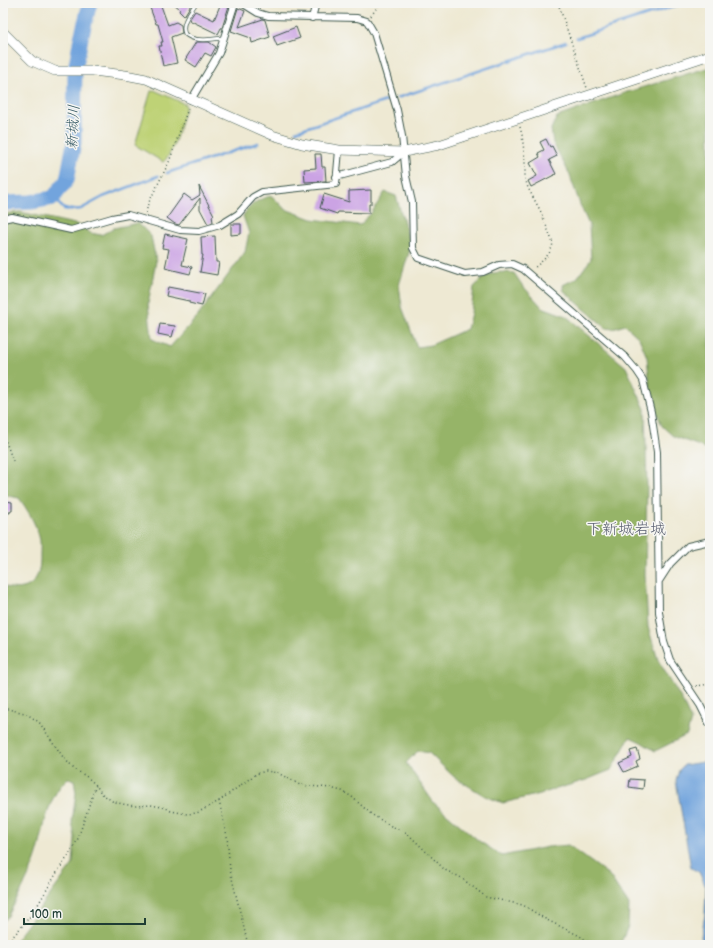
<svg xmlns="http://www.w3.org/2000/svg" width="713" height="948" font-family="'Balsamiq Sans','Klee One',sans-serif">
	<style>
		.green { fill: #bed276; stroke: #6e8855 }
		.forest { fill: #96b467; stroke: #5a784e }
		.water { fill: #72a4dd; stroke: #487088 }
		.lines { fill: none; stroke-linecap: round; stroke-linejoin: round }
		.stream { stroke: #72a4dd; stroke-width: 2.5 }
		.river { stroke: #72a4dd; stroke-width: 15 }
		.building { fill: #cba3e4 }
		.lane-casing { stroke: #3e574c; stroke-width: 4.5 }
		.street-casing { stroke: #3e574c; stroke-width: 8 }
		.secondary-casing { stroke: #3e574c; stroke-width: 10 }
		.path { stroke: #3e574c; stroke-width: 1.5; stroke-dasharray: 1 3; stroke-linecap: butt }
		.lane { stroke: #fff; stroke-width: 3 }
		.street { stroke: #fff; stroke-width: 6 }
		.secondary { stroke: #fff; stroke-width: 9 }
		.labels { text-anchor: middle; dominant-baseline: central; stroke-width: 3; stroke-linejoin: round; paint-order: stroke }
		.water-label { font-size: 15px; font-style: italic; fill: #385c67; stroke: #f6f6f2 }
		.quarter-label { font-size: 16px; fill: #5b6172; stroke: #f6f6f2 }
	</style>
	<rect width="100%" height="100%" fill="#f6f6f2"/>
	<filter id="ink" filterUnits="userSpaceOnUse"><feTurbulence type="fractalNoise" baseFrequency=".025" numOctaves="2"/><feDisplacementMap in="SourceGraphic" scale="8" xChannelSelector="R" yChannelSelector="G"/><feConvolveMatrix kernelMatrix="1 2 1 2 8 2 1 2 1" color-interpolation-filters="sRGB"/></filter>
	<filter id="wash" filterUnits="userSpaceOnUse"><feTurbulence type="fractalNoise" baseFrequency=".012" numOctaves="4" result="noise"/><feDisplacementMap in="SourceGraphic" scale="16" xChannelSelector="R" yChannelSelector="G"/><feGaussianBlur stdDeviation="0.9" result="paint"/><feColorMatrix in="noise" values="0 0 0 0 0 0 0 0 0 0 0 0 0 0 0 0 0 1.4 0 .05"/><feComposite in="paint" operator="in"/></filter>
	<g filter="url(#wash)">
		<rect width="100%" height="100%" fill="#eee9d3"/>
		<path class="green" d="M154 90 185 104V109C180 123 174 154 163 162L135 145 151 91Z"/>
		<path class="forest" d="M710 67V450L673 436 662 426 651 398 647 357 639 338 625 325 613 329 606 328 564 291 563 285 577 278 591 259 589 225 581 207 569 173 553 143 551 129 557 117 624 93Z
			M385 192 396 196 411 246 399 285 402 307 417 347 431 345 467 329 471 313 474 287C488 272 494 271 514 273L522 285 542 307 566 316 626 367 645 409 647 486 645 575 648 627 658 660 682 700 691 720 687 735 655 751 641 742 630 737 611 770 586 780 540 794 503 803 485 796 454 777 429 753 418 751 406 763 434 803 479 841 502 856 548 847 568 845 609 875 629 905 628 926 620 945H12L47 899 73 864 75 837 72 822 76 793 74 780 68 778C44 799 45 835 34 863 27 881 17 899 8 916L3 922V586C30 595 41 580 40 555 40 549 41 542 39 536 35 522 27 509 19 498L3 495V214L20 212 79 225 90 233 101 235 114 228 138 223 151 236 156 261 148 304 152 339 170 347 198 316 245 252 249 233 243 216C249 205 259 198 272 196L285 209 312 219 360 225 372 212Z"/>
		<path class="water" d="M710 761V945H706L701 937 705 915 706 887 699 872 691 868 676 781 679 770 684 765Z"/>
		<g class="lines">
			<path class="stream" d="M577 38 684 3
				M397 98 566 42
				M296 131 389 100
				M167 173 258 143
				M53 198 64 209 72 210 81 209 103 197 158 176"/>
			<path class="river" d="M3 203 31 202 53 198 67 180 74 143 75 70 81 38 90 3"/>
		</g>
		<g id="blocks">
			<path class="building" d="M155 3H160L168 25 176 22 181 25 182 33 171 37 177 63 163 66 159 46H162L161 42H163L158 24H156L149 5Z
				M173 3H192L184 16 179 11 180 9Z
				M221 3H230L222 28H221L218 34 189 20 195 11 214 20Z
				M238 8 245 11 239 27 263 19 265 20 270 37 252 43 251 38 231 31Z
				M296 27 300 38 277 46 273 36Z
				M196 42H209L216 47 211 56 205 53 196 67 185 60Z
				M546 139 550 147 552 146 557 156 549 160 556 174 531 187 528 181 537 176 530 163 540 157 538 153 544 150 540 142Z
				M315 154H321L322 167H325L326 181 305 182 304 169 316 168Z
				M199 186 214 215 212 216 213 222 208 224 200 209V198L179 225 175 224 167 218 184 194 192 200 200 195Z
				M371 190V204H369V213L338 212 337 214 320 208 324 194 349 202V191Z
				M231 224H241V234L231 235Z
				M165 234 188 239 182 265 192 267 190 274 165 268 169 249 162 248Z
				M215 236 216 262H219L217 275 200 272 203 255H202L201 237Z
				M168 287 205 294 202 306 189 303V301L166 296Z
				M160 324 175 326 172 337 158 334Z
				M6 501 12 502V511H10V513L3 512 4 503H6Z
				M637 749 640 759 636 761 638 766 624 772 619 763 632 757 630 751Z
				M630 779 644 780 643 789 629 787Z"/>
		</g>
	</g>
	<g filter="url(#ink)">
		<use href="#blocks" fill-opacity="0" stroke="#3e574c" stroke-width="1"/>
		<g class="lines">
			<g class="lane-casing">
				<path id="lane" d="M196 3C191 12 180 23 185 34 195 43 210 39 223 38"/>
			</g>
			<g class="street-casing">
				<path id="street" d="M242 3 258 13 268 16 357 18 367 21 374 33 397 110 402 136 406 176 412 202 413 248 418 258 465 274 483 272 499 265 512 264 523 269 625 357 637 371 643 380 651 412 657 452 659 612 664 642 670 660 700 705 710 725
					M312 18 316 3
					M191 100 219 53 235 3
					M336 177 392 162 404 152
					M3 219 12 217 71 230 112 218 128 215 180 230 199 231 220 225 238 214 253 197 262 192 336 184 339 150
					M659 581 670 564 688 546 710 541"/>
			</g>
			<g class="secondary-casing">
				<path id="secondary" d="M3 32 32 61 55 71H93L125 75 146 79 272 135 302 144 339 150 404 152 439 145 710 55"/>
			</g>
			<path class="path" d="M558 3 587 88
				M371 16 380 3
				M520 127 522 135 525 160V178L528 188 540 210 553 243C551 255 542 261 533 269
				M146 213 148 204 169 162 189 106
				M3 434 13 461
				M696 686 710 684
				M3 708 25 713 39 722 63 757 73 768 87 777 96 785 101 793 112 801 122 804 135 806 151 805 166 808 171 811 187 814 197 813 219 801 256 774 266 771 278 773 300 785 330 788 342 791 352 797 371 814 391 826 407 833 445 870 460 877 486 897 523 905 547 920 580 936 588 942 594 945
				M219 801 227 836 230 870 248 945
				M6 945 33 913 59 869 67 858 77 841 96 785"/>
			<use href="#lane" class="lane"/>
			<use href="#street" class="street"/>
			<use href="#secondary" class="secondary"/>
		</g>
	</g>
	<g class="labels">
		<g class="water-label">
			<text transform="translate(73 127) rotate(-87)">新城川</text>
		</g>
		<g class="quarter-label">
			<text x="626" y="529">下新城岩城</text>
		</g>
	</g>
	<rect width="713" height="948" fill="none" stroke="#f6f6f2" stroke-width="16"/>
	<path d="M24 918v6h121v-6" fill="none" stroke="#1f3d34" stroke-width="2"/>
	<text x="30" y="918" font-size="12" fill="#1f3d34" stroke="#f6f6f2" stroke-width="3" paint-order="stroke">100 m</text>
</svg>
